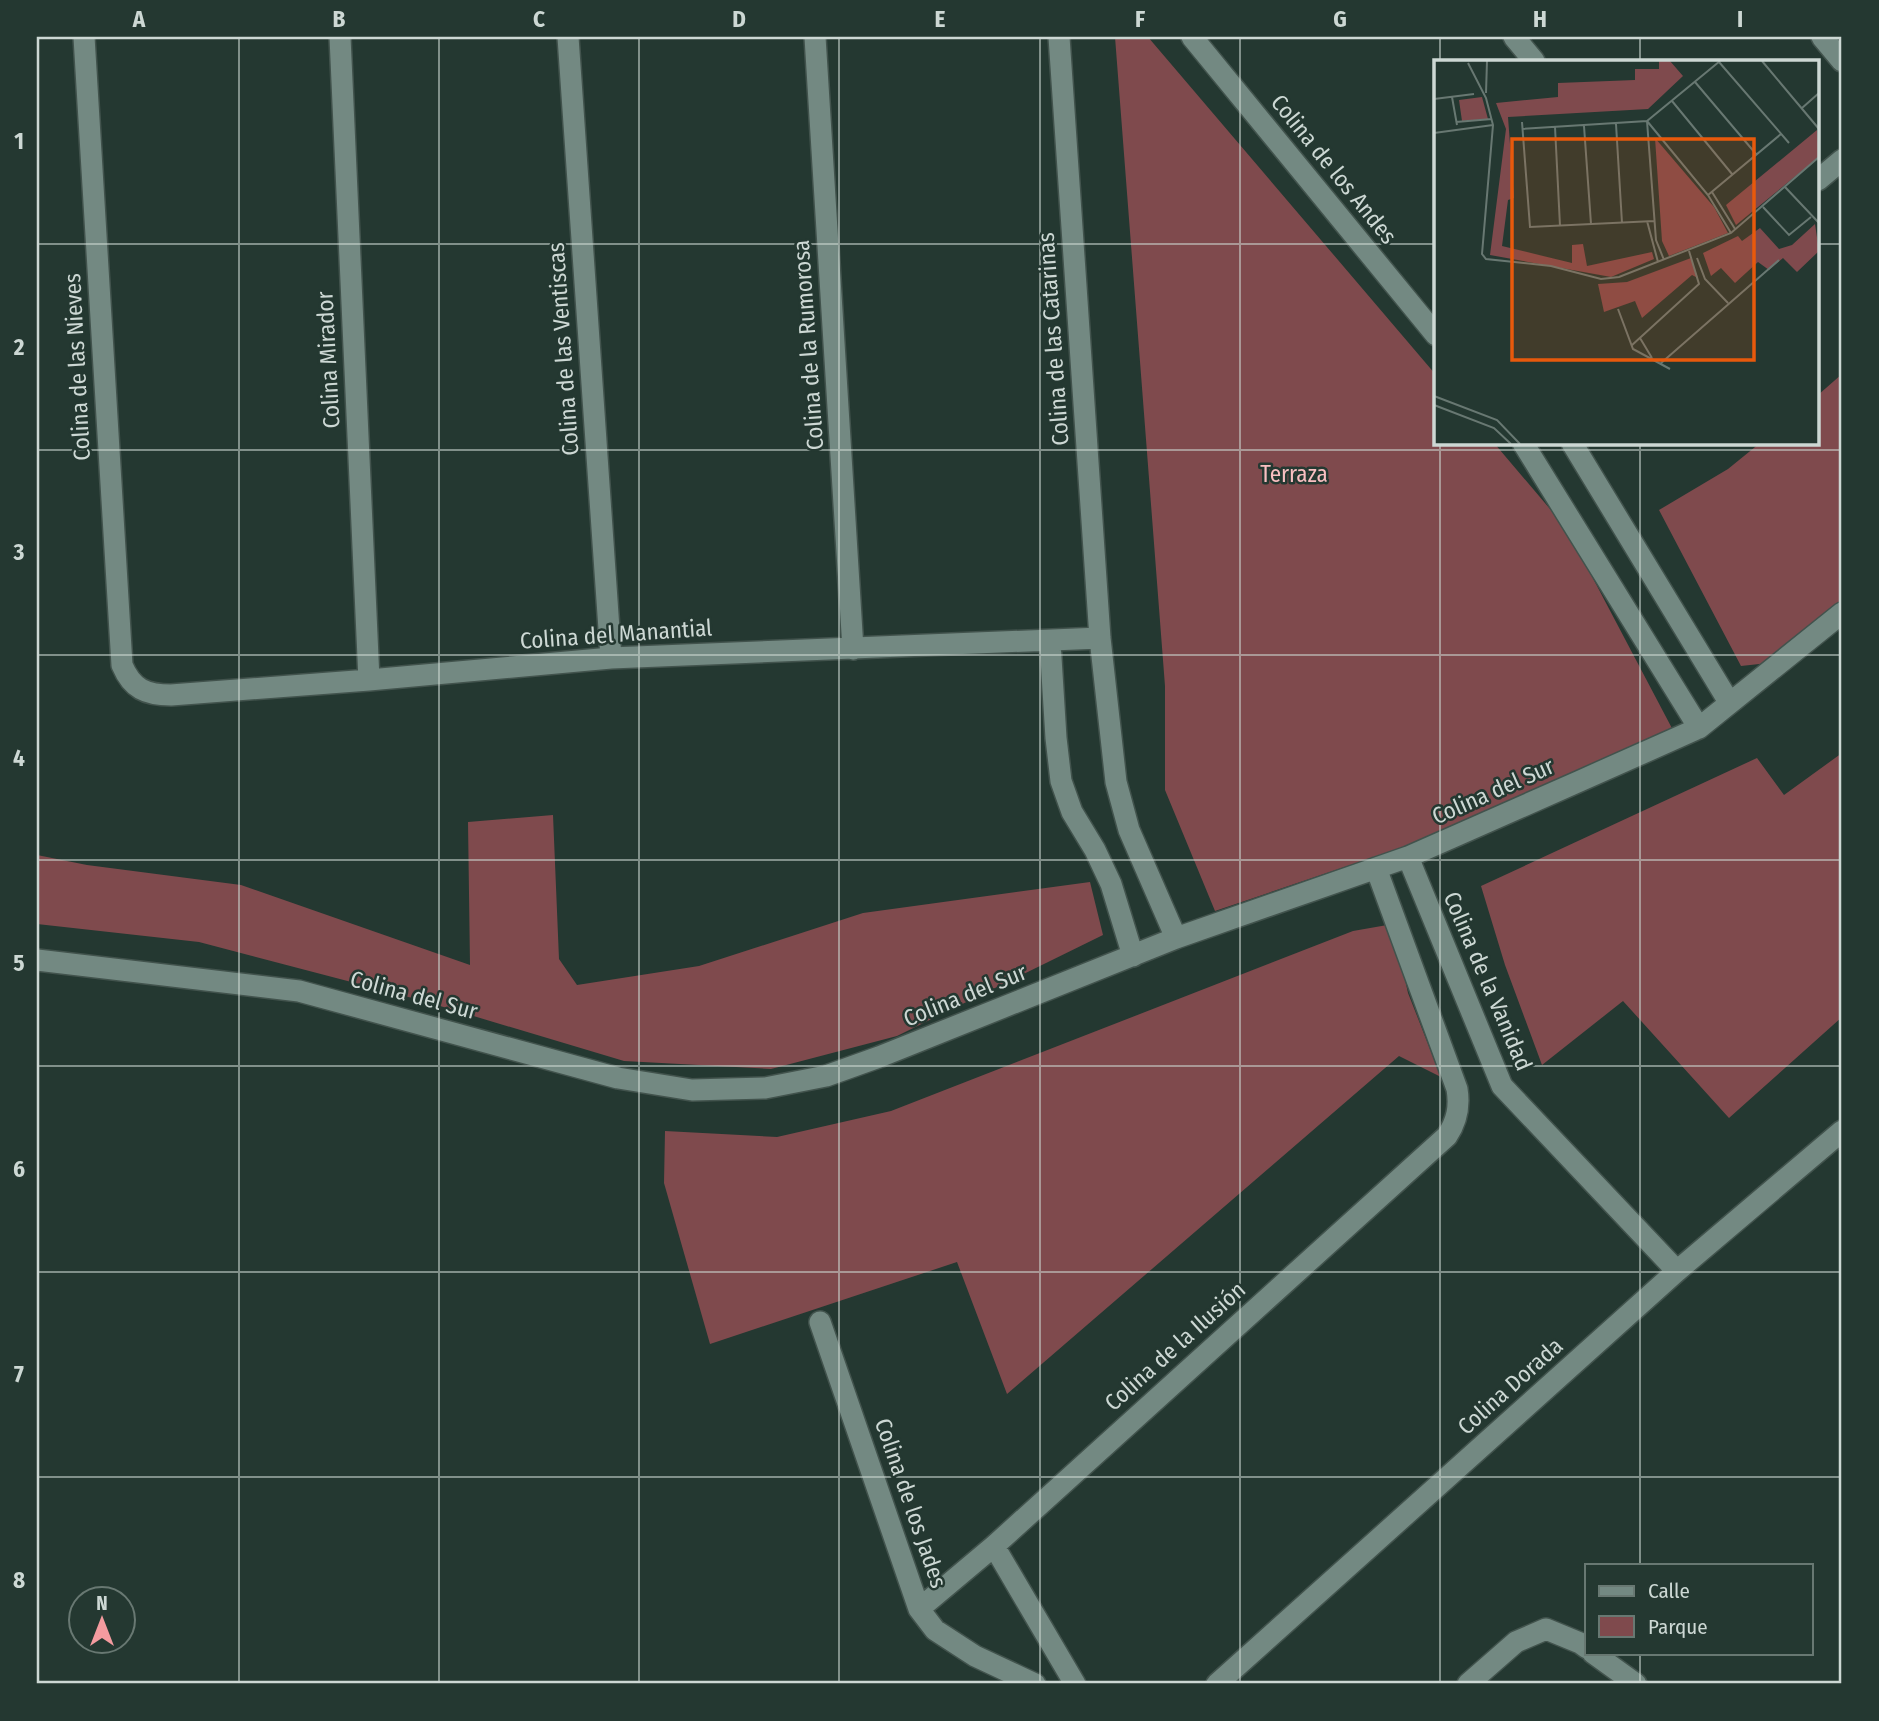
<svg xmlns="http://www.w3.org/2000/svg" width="1879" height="1721" font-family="'Fira Sans Condensed',sans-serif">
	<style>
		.green { fill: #7f4a4d }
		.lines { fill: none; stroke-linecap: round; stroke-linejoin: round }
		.minor-casing { stroke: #42534d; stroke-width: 24 }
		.minor { stroke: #738982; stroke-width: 21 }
		.grid { fill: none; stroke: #cdd8d4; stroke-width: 2; stroke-opacity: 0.55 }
		.labels { text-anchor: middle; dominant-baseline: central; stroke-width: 5; stroke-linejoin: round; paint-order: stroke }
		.street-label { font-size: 23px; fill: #cdd8d4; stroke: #243831 }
		.park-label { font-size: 23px; fill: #f9bfc1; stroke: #243831 }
		.inset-road { fill: none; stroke: #687872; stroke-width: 2 }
		.view { fill: #e8590c; fill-opacity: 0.15; stroke: #e8590c; stroke-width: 3.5 }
		.inset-edge { fill: none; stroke: #cdd8d4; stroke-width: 3.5 }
		.neatline { fill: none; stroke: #cdd8d4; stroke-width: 2.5 }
		.grid-label { font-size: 23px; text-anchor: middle; font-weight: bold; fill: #cdd8d4 }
	</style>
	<rect width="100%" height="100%" fill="#243831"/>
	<path class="green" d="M1115 37H1148L1436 375V443H1494L1567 529 1675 734 1401 848 1215 911 1165 790V686Z
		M1842 374V613L1787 661 1741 666 1659 510 1728 469 1760 443H1818V395Z
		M1842 753V1017L1729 1118 1623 1001 1542 1065 1505 965 1481 886 1757 758 1784 795Z
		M553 815 559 959 577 985 699 966 863 913 1090 882 1103 935 897 1036 771 1069 624 1061 420 1000 199 942 37 924V855L87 865 241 885 470 965 468 822Z
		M1393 924 1408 993 1441 1077 1399 1056 1007 1394 957 1262 710 1344 664 1183 665 1131 777 1137 891 1111 1353 931Z"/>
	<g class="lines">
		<g class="minor-casing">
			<path id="minor" d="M84 37 122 665C132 689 146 695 171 695L369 680 611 658 1100 638
				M340 37 369 680
				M568 37 611 658
				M815 37 853 649
				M1059 37 1100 638 1116 782 1129 830 1176 938
				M1192 37 1436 335
				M1514 37 1534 61
				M1822 37 1842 61
				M1818 180 1842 160
				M1523 443 1699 728
				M1572 443 1729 702
				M1050 642 1056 738 1061 781 1072 812 1095 850 1111 884 1133 956
				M1408 857 1502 1086 1677 1271
				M37 960 299 991 618 1078 692 1090 765 1088 826 1076 879 1057 1176 938 1408 857 1580 781 1699 728 1842 613
				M820 1322 919 1609 935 1630 975 1656 1035 1684
				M994 1546 1075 1684
				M919 1609 994 1546 1447 1136C1457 1121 1460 1107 1457 1089L1376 868
				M1593 1653 1636 1684
				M1217 1684 1677 1271 1842 1131
				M1468 1684 1516 1642 1546 1629 1580 1643 1587 1648"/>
		</g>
		<use href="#minor" class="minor"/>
	</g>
	<path class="grid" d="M239 37V1684M439 37V1684M639 37V1684M839 37V1684M1040 37V1684M1240 37V1684M1440 37V61M1640 37V61M37 244H1436M1818 244H1842M1440 443V1684M1640 443V1565M37 450H1842M37 655H1842M37 860H1842M37 1066H1842M37 1272H1842M37 1477H1842M1640 1653V1684"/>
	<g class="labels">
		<g class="street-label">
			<text transform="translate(1334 169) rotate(51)">Colina de los Andes</text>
			<text transform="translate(1053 339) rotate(-94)">Colina de las Catarinas</text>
			<text transform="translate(808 345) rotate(-94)">Colina de la Rumorosa</text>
			<text transform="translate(563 349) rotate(-94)">Colina de las Ventiscas</text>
			<text transform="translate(328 360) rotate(-93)">Colina Mirador</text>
			<text transform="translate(77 367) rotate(-93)">Colina de las Nieves</text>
			<text transform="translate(616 634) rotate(-4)">Colina del Manantial</text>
			<text transform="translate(1493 791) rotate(-24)">Colina del Sur</text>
			<text transform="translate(1488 981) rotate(67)">Colina de la Vanidad</text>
			<text transform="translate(414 995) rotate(15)">Colina del Sur</text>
			<text transform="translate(965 995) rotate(-22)">Colina del Sur</text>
			<text transform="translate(1175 1346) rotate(-42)">Colina de la Ilusión</text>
			<text transform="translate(1510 1386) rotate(-42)">Colina Dorada</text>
			<text transform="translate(911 1503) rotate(71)">Colina de los Jades</text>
		</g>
		<g class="park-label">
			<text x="1294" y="474">Terraza</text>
		</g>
	</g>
	<g transform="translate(1434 60)">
		<rect width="385" height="385" fill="#243831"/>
		<path d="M225 1H236L249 16 214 49 74 57 80 138 74 140 68 186 138 203V185L149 184 153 206 218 192 220 199 177 217 56 195 72 69 62 43 124 37V23L201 20V9H225ZM48 37 54 59 28 61 25 40ZM383 70 385 97 302 165 292 145ZM221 78 280 147 294 173 235 196 228 181ZM381 164 385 191 363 212 349 198 335 210 324 202 301 223 287 208 277 216 269 193 304 176 308 181 326 168 345 189 358 185ZM257 198 264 218 258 215 208 258 201 241 170 252 164 224 193 222Z" fill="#7f4a4d"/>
		<path class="inset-road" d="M328 1 385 69M285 2 355 83M34 3 52 38 59 65 48 194 52 199 117 206 167 219 185 217 297 173 385 97M261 22 322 94M52 33 53 1M18 37 23 65M0 39 40 34M238 41 298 114M368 48 385 33M213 61 222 180 230 200M213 61 274 135 297 173M22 62 58 59M88 62 96 167 220 161M182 64 188 163M150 66 157 164M121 67 126 166M88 69 213 61 286 1M0 73 59 65M351 127 385 163M278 132 301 169M274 135 347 74M329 147 355 175 377 157M213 161 224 202M263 198 271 219 294 243M184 249 199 289 236 309M206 278 218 298M197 286 265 224 255 191M226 304 345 200M0 336 63 360 86 384M0 345 60 368 77 384"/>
		<path class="view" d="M78 79H320V300H78Z"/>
		<rect width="385" height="385" class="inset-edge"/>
	</g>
	<rect width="1879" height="1721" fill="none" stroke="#243831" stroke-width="77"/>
	<rect x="1585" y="1564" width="228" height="91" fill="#243831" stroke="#687872" stroke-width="2"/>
	<rect x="1599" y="1586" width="35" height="10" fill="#738982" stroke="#687872" stroke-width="2"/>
	<text x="1648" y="1598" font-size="21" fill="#cdd8d4">Calle</text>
	<rect x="1599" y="1616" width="35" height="21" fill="#7f4a4d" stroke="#687872" stroke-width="2"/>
	<text x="1648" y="1634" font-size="21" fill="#cdd8d4">Parque</text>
	<g transform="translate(102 1620)"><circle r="33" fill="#243831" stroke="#687872" stroke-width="2"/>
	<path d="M0-5L12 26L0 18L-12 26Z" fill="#f49b9f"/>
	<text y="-10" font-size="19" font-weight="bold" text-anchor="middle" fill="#cdd8d4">N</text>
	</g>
	<rect x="38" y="38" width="1802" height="1644" class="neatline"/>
	<g class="grid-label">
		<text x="139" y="27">A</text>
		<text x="339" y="27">B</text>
		<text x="539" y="27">C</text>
		<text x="739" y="27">D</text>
		<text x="940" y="27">E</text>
		<text x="1140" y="27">F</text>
		<text x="1340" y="27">G</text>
		<text x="1540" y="27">H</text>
		<text x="1740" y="27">I</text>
		<text x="19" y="149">1</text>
		<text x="19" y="355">2</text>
		<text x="19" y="560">3</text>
		<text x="19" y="766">4</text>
		<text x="19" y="971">5</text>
		<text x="19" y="1177">6</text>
		<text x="19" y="1382">7</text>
		<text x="19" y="1588">8</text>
	</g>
</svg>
